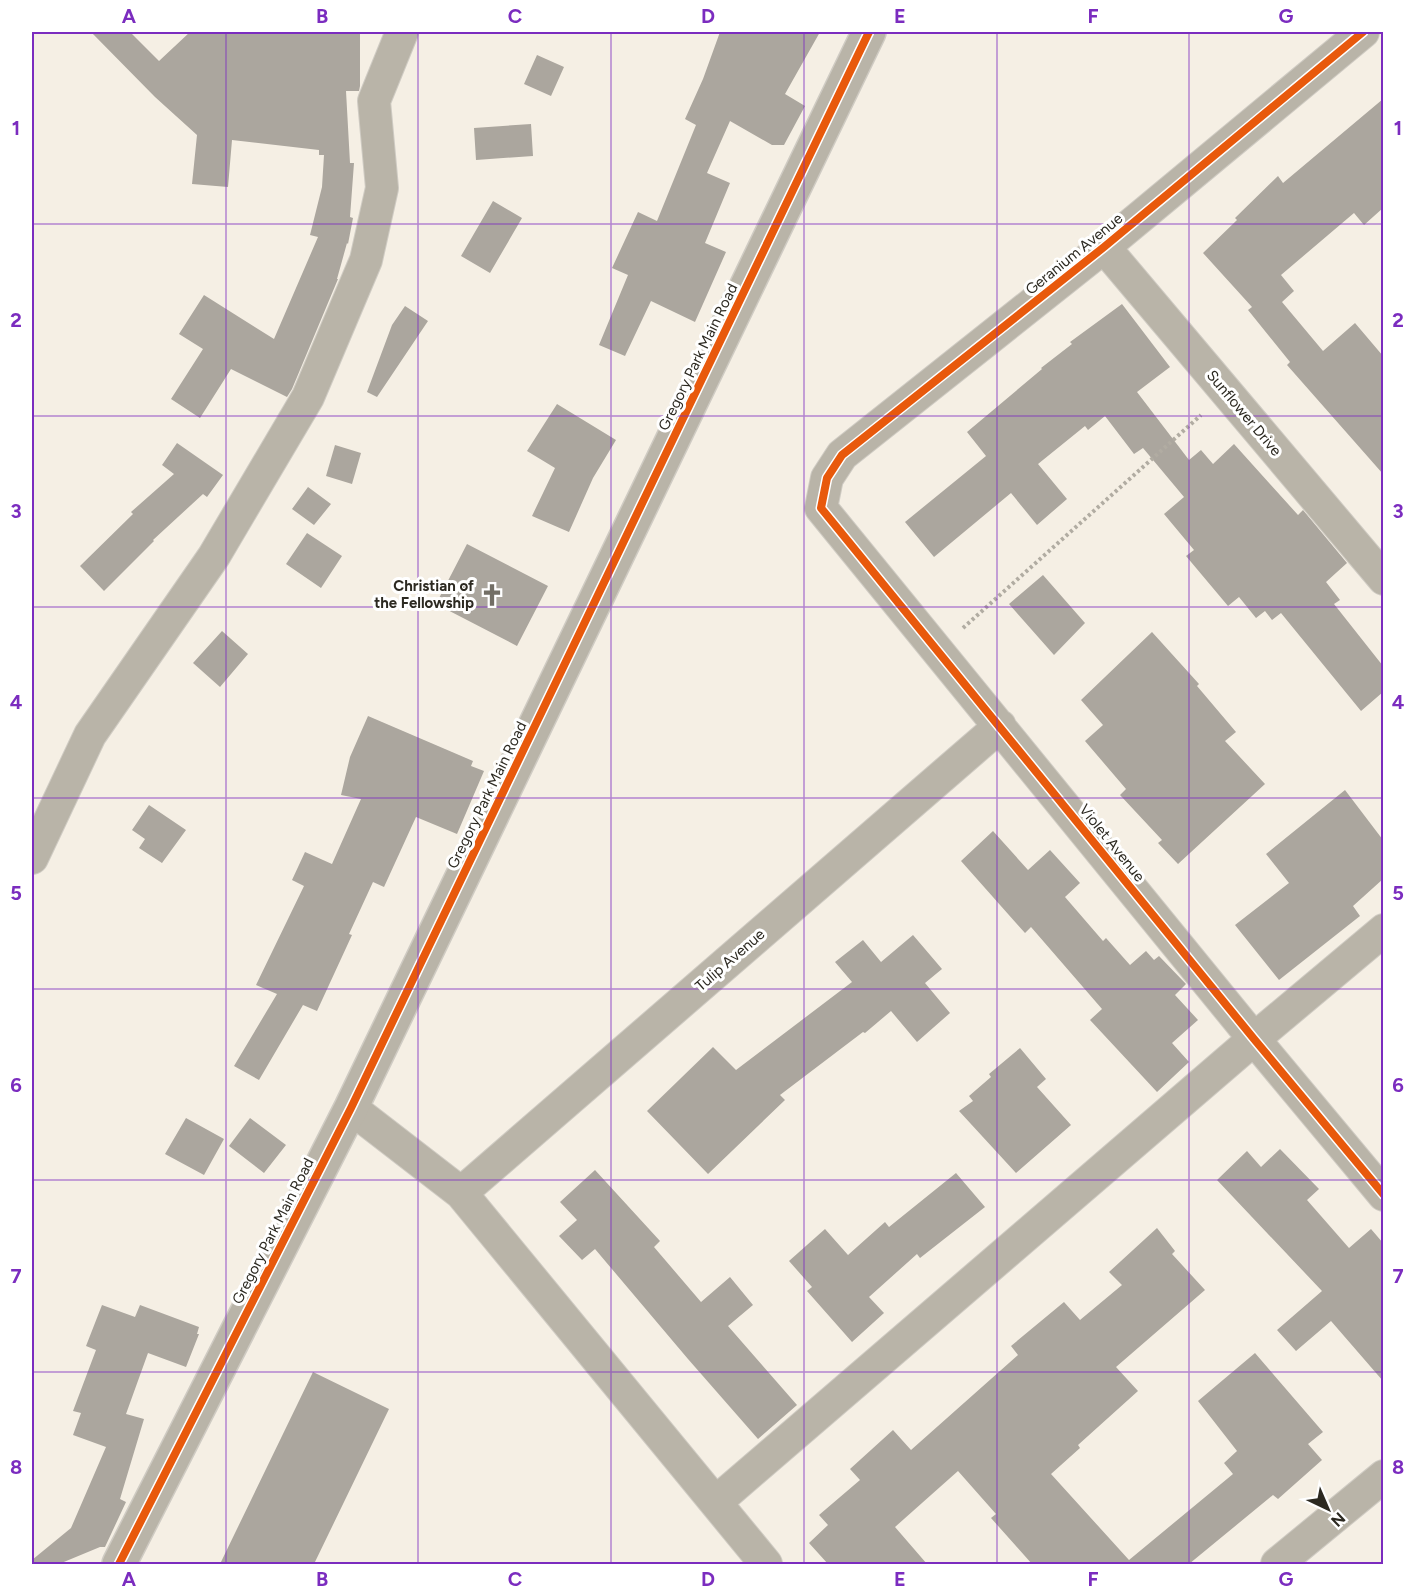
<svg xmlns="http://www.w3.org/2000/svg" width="1415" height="1596" font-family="Figtree,sans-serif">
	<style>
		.building { fill: #aba69e }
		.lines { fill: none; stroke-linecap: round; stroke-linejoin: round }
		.minor-casing { stroke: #cfcbc3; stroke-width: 34 }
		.tertiary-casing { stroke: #cfcbc3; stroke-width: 36 }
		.path { stroke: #b1aca2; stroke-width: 4; stroke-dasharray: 3 3; stroke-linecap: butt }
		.minor { stroke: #b9b4a8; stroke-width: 32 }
		.tertiary { stroke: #b9b4a8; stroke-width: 33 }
		.cycleway-casing { stroke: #fff; stroke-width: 11 }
		.cycleway { stroke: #e8590c; stroke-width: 8 }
		.grid { fill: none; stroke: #7b2cbf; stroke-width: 1.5; stroke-opacity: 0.55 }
		.labels { text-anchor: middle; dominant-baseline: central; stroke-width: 6; stroke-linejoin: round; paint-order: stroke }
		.street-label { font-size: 15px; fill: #2c2921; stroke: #fff }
		.poi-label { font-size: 15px; font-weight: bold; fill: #2c2921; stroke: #fff; text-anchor: end }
		.neatline { fill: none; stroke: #7b2cbf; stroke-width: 2 }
		.grid-label { font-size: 20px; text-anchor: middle; font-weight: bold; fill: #7b2cbf }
	</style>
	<rect width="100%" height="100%" fill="#f5efe4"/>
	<path class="building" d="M91 32H130L159 61 190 32H360V86L359 91H346L350 163H354L350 217 353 218 348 244 347 243 337 279H338L292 389 287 397 231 369 200 418 171 399 203 349 179 334 204 295 274 339 318 237 310 235 322 187 324 155H319V150L232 140 228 187 192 184 197 135 155 97Z
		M720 32H820L785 94 805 106 784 145H772L730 121 707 173 730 183 705 243 726 252 695 322 651 301 625 356 599 345 628 275 612 268 638 212 657 221 696 125 685 119 703 79Z
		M537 55 564 67 551 96 524 84Z
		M1383 99V208L1364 225 1354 213 1281 275 1294 291 1282 302 1323 351 1355 323 1383 356V474L1287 365 1290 362 1248 310 1252 307 1203 253 1237 220 1235 218 1278 176 1283 183Z
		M531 124 533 156 476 160 474 128Z
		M493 201 522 218 490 273 461 256Z
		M1122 304 1170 367 1137 392 1189 460 1201 450 1213 464 1234 444 1298 515 1303 510 1347 563 1326 582 1340 600 1334 604 1383 666V692L1361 711 1281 613 1272 620 1265 611 1256 618 1239 597 1228 606 1186 556 1194 550 1164 514 1184 497 1143 448 1134 454 1105 416 1088 430 1085 426 1038 464 1067 499 1037 525 1011 493 934 557 905 522 986 456 967 432 1042 369 1041 368 1072 344 1070 342Z
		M405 306 428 321 377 397 367 392 392 325Z
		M557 404 616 440 593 478 569 532 532 516 555 468 527 451Z
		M177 443 223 475 207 497 203 494 153 540 154 541 104 591 80 566 133 514 131 512 174 474 162 465Z
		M335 445 361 453 352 484 326 476Z
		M308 487 331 504 314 525 292 509Z
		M307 533 342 556 321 588 286 564Z
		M467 544 548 586 517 646 436 604Z
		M1043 575 1085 623 1054 655 1009 604Z
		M222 631 248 654 220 687 193 663Z
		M1152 632 1199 684 1197 686 1236 732 1225 741 1265 784 1178 864 1158 843 1162 840 1120 795 1126 789 1085 741 1103 725 1081 700Z
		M368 716 473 761 471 766 484 771 457 834 416 817 384 887 373 882 349 934 352 935 317 1011 303 1005 259 1080 234 1066 277 994 256 985 304 886 292 880 305 852 332 864 361 799 341 795 350 757Z
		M1345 790 1383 840V879L1353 906 1360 916 1279 980 1235 925 1289 883 1266 854Z
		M149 805 186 830 162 863 139 848 145 839 132 830Z
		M993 831 1028 870 1050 850 1080 883 1065 897 1103 941 1106 938 1130 965 1146 951 1154 960 1159 956 1186 984 1175 995 1198 1020 1172 1043 1189 1062 1157 1092 1090 1020 1102 1009 1031 927 1025 933 961 861Z
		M913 935 942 969 925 983 950 1013 917 1042 891 1011 865 1033 863 1032 780 1095 785 1100 708 1174 647 1111 713 1047 736 1070 852 982 835 962 863 940 881 962Z
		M1020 1048 1046 1079 1037 1087 1071 1125 1016 1173 959 1111 973 1101 969 1096 991 1077 989 1074Z
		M186 1118 224 1139 204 1175 165 1154Z
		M250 1118 286 1145 264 1173 229 1146Z
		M1280 1149 1319 1189 1307 1200 1349 1248 1371 1229 1383 1243V1381L1331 1321 1296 1351 1277 1330 1322 1291 1217 1180 1247 1151 1261 1167Z
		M595 1170 660 1241 654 1247 701 1302 730 1277 753 1305 728 1326 797 1405 758 1439 688 1359 595 1249 582 1260 559 1236 577 1220 560 1202Z
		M956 1173 985 1207 920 1258 917 1254 869 1297 884 1313 852 1342 807 1291 812 1287 789 1261 825 1229 848 1255 885 1222 889 1227Z
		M1157 1228 1175 1251 1172 1254 1205 1290 1116 1367 1138 1391 1078 1445 1080 1448 1051 1474 1129 1560 1233 1474 1224 1463 1237 1451 1198 1401 1255 1353 1323 1432 1308 1444 1322 1460 1278 1499 1273 1495 1189 1564H1032L991 1518 996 1514 958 1471 895 1527 927 1564H828L809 1543 828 1525 819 1515 860 1480 850 1469 893 1430 911 1450 1018 1355 1011 1346 1064 1302 1080 1320 1122 1285 1109 1272Z
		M102 1305 135 1317 140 1305 199 1327 197 1334H199L186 1367 148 1353 126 1414 144 1419 120 1499 126 1502 105 1547H100L59 1564H32V1560L71 1528 106 1447 73 1435 81 1413 73 1411 96 1350 86 1346Z
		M313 1372 389 1409 314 1564H220Z"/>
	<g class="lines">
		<g class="minor-casing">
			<path id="minor" d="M1363 32 1104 247 842 455 827 478 821 508 1254 1039 1384 1195
				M1104 247 1384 579
				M32 858 90 735 214 556 308 397 366 260 382 188 374 101 402 32
				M351 1108 461 1193 766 1564
				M461 1193 1000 726
				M716 1502 1254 1039 1384 930
				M1277 1564 1384 1476"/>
		</g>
		<g class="tertiary-casing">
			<path id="tertiary" d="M119 1564 351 1108 869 32"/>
		</g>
		<path class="path" d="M963 628 1201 415"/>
		<use href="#minor" class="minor"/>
		<use href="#tertiary" class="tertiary"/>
		<g class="cycleway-casing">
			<path id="cycleway" d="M1363 32 1104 247 842 455 827 478 821 508 1254 1039 1384 1195
				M119 1564 351 1108 869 32"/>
		</g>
		<use href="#cycleway" class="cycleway"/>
	</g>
	<path class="grid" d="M226 32V1564M418 32V1564M611 32V1564M804 32V1564M997 32V1564M1189 32V1564M32 224H1384M32 416H1384M32 607H1384M32 798H1384M32 989H1384M32 1180H1384M32 1372H1384"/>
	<defs>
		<g id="church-bare" transform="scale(1.8)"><path d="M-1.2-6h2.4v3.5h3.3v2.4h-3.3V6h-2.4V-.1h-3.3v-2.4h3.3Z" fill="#726e65" stroke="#fff" stroke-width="2.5" paint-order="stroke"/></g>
	</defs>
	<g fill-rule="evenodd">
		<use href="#church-bare" x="492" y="595"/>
	</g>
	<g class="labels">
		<g class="street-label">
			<text transform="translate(1074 254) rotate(-39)">Geranium Avenue</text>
			<text transform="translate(698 357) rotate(-64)">Gregory Park Main Road</text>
			<text transform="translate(1244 413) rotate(50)">Sunflower Drive</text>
			<text transform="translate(487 795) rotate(-64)">Gregory Park Main Road</text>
			<text transform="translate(1112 843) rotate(51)">Violet Avenue</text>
			<text transform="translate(730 960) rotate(-41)">Tulip Avenue</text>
			<text transform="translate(273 1231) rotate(-63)">Gregory Park Main Road</text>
		</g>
		<g class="poi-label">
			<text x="474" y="586">Christian of<tspan x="474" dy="17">the Fellowship</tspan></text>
		</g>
	</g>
	<rect width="1415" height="1596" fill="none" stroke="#ffffff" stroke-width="66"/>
	<g transform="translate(1328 1509) rotate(136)" stroke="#ffffff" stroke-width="4.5" paint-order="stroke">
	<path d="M0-4.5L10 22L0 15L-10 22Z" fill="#2c2921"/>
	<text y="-9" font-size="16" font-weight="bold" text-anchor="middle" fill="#2c2921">N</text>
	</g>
	<rect x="33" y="33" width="1349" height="1530" class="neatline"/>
	<g class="grid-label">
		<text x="129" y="23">A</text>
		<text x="322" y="23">B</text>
		<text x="515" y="23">C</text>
		<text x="708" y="23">D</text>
		<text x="900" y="23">E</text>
		<text x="1093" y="23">F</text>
		<text x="1286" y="23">G</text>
		<text x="16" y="135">1</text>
		<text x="1398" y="135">1</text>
		<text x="16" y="327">2</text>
		<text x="1398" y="327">2</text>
		<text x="16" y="518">3</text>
		<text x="1398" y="518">3</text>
		<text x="16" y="709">4</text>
		<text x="1398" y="709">4</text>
		<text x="16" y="900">5</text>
		<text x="1398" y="900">5</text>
		<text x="16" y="1092">6</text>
		<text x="1398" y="1092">6</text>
		<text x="16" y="1283">7</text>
		<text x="1398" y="1283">7</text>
		<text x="16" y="1474">8</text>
		<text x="1398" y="1474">8</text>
		<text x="129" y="1586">A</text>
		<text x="322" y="1586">B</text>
		<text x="515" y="1586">C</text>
		<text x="708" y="1586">D</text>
		<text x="900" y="1586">E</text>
		<text x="1093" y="1586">F</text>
		<text x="1286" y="1586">G</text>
	</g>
</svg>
